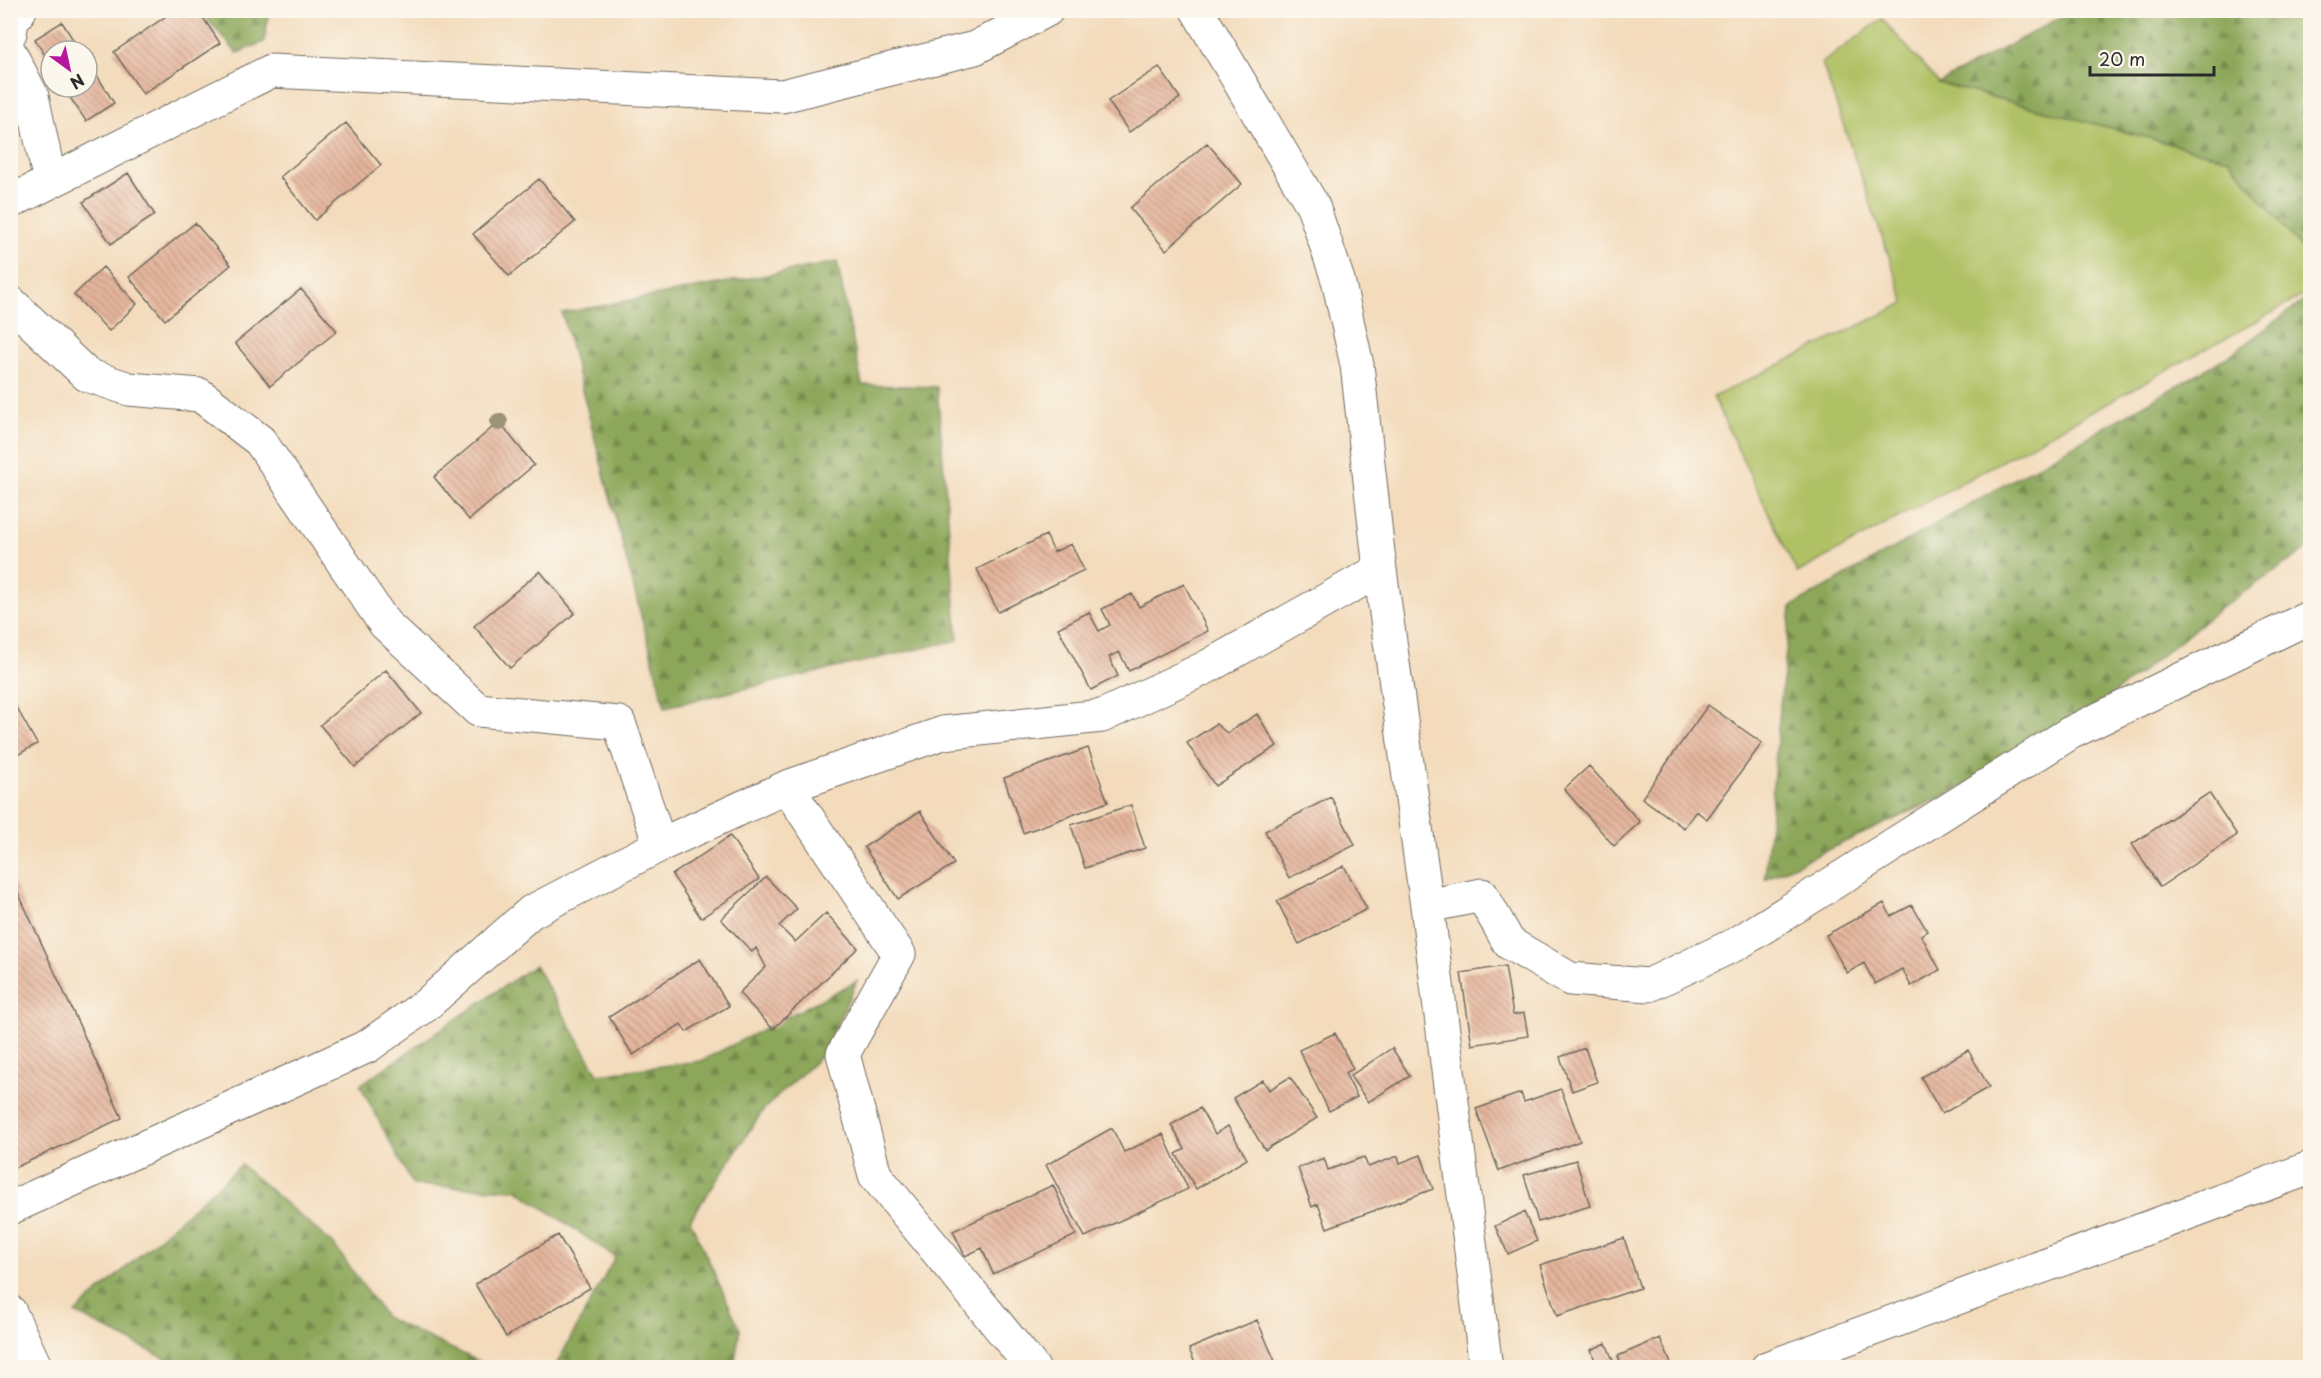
<svg xmlns="http://www.w3.org/2000/svg" width="2321" height="1378" font-family="'Playpen Sans',sans-serif">
	<style>
		.grass { fill: #b0c165; stroke: #6e7648; stroke-width: 1.5 }
		.forest { fill: url(#forest-firs); stroke: #5c6942; stroke-width: 1.5 }
		.building { fill: url(#building-back-hatch) }
		.lines { fill: none; stroke-linecap: round; stroke-linejoin: round }
		.minor-casing { stroke: #71695e; stroke-width: 35 }
		.minor { stroke: #fff; stroke-width: 33 }
		.tree { fill: #9b9376 }
	</style>
	<defs>
		<pattern id="forest-firs" width="22" height="20" patternUnits="userSpaceOnUse" patternTransform="scale(1.5)"><rect width="22" height="20" fill="#8ca75a"/><path d="M5 1l3.5 6h-7zM16 11l3.5 6h-7z" fill="#73884b"/></pattern>
		<pattern id="building-back-hatch" width="6" height="6" patternUnits="userSpaceOnUse" patternTransform="scale(1.5)"><rect width="6" height="6" fill="#e5b59c"/><path d="M-1 5l2 2M0 0l6 6M5-1l2 2" fill="none" stroke="#ba937f"/></pattern>
	</defs>
	<rect width="100%" height="100%" fill="#fbf7ec"/>
	<filter id="ink" filterUnits="userSpaceOnUse"><feTurbulence type="fractalNoise" baseFrequency=".0167" numOctaves="2"/><feDisplacementMap in="SourceGraphic" scale="12" xChannelSelector="R" yChannelSelector="G"/><feConvolveMatrix kernelMatrix="1 2 1 2 8 2 1 2 1" color-interpolation-filters="sRGB"/></filter>
	<filter id="wash" filterUnits="userSpaceOnUse"><feTurbulence type="fractalNoise" baseFrequency=".008" numOctaves="4" result="noise"/><feDisplacementMap in="SourceGraphic" scale="24" xChannelSelector="R" yChannelSelector="G"/><feGaussianBlur stdDeviation="1.35" result="paint"/><feColorMatrix in="noise" values="0 0 0 0 0 0 0 0 0 0 0 0 0 0 0 0 0 1.4 0 .05"/><feComposite in="paint" operator="in"/></filter>
	<g filter="url(#wash)">
		<rect width="100%" height="100%" fill="#f3dbbc"/>
		<path class="grass" d="M1882 19 1939 83 2229 159 2310 259V292L1797 573 1713 397 1905 303 1822 63Z"/>
		<path class="forest" d="M2074 10 2310 11V259L2229 159 1939 83Z
			M200 11H269L264 42 237 53Z
			M837 262 862 385 937 387 958 640 665 707 562 313Z
			M2310 296V547L2218 610 2043 750 1765 879 1780 706 1791 607 2227 357Z
			M535 965 598 1074 701 1061 857 981 822 1055 764 1109 690 1220 740 1329 734 1367H555L615 1257 517 1190 413 1185 360 1085Z
			M241 1165 334 1245 386 1318 491 1367H182L75 1313Z"/>
		<g id="blocks">
			<path class="building" d="M175 10H198L220 43 143 94 114 52Z
				M62 22 80 51H51V65L35 39Z
				M90 64 114 103 86 121 63 87H87V66Z
				M1159 67 1180 98 1129 132 1108 101Z
				M346 123 381 165 315 220 280 177Z
				M1207 143 1242 184 1166 250 1130 208Z
				M128 173 155 215 111 244 83 202Z
				M539 179 575 222 509 276 473 234Z
				M195 223 231 265 165 320 129 277Z
				M103 267 137 304 109 331 74 295Z
				M301 289 337 331 270 386 235 343Z
				M499 422 534 465 469 520 434 477Z
				M1046 535 1054 552 1071 544 1084 570 998 612 977 569Z
				M540 571 575 613 510 668 474 626Z
				M1184 584 1208 631 1129 671 1119 652 1109 657 1118 676 1091 690 1058 628 1089 612 1099 631 1110 625 1102 609 1132 594 1139 607Z
				M386 670 421 713 355 767 320 725Z
				M10 696 37 744 10 759Z
				M1708 705 1762 743 1707 819 1696 811 1684 828 1642 798Z
				M1257 714 1277 746 1215 786 1187 743 1216 724 1227 733Z
				M1088 748 1108 802 1023 833 1004 778Z
				M1589 766 1640 822 1614 846 1564 789Z
				M2209 793 2237 835 2160 887 2132 844Z
				M1331 797 1355 845 1289 878 1265 831Z
				M1131 805 1145 848 1085 868 1071 825Z
				M920 811 954 864 898 899 864 847Z
				M730 836 759 879 701 918 672 875Z
				M1344 866 1367 909 1299 944 1277 901Z
				M10 875 122 1118 10 1170Z
				M766 877 797 909 779 926 795 942 826 913 858 948 773 1029 739 993 766 967 756 948 752 952 721 919Z
				M1884 903 1891 916 1912 905 1927 931 1921 935 1940 970 1911 986 1902 969 1875 984 1864 963 1847 973 1826 935Z
				M700 959 729 1006 686 1032 681 1024 633 1055 609 1017Z
				M1505 966 1513 1015 1524 1013 1528 1036 1472 1045 1461 973Z
				M1335 1033 1353 1069 1345 1073 1357 1097 1329 1111 1299 1050Z
				M1392 1048 1410 1076 1368 1102 1350 1076Z
				M1585 1048 1597 1082 1572 1091 1560 1057Z
				M1968 1050 1989 1087 1942 1114 1921 1077Z
				M1290 1077 1317 1118 1265 1150 1233 1098 1263 1080 1269 1090Z
				M1561 1089 1580 1141 1499 1171 1476 1109 1521 1093 1524 1102Z
				M1200 1108 1215 1134 1228 1126 1247 1159 1196 1189 1176 1154 1185 1149 1171 1125Z
				M1112 1128 1124 1152 1163 1134 1188 1189 1085 1237 1046 1165Z
				M1421 1155 1433 1189 1327 1228 1318 1204 1312 1207 1298 1168 1324 1158 1328 1170 1364 1157 1368 1167 1398 1156 1400 1163Z
				M1576 1160 1590 1206 1538 1222 1524 1175Z
				M1053 1185 1076 1235 993 1274 982 1248 965 1256 953 1231Z
				M1524 1212 1537 1241 1508 1254 1495 1226Z
				M558 1235 590 1288 506 1337 475 1284Z
				M1624 1238 1640 1288 1557 1316 1540 1265Z
				M1257 1320 1278 1368H1197L1189 1349Z
				M1660 1338 1673 1368H1623L1618 1356Z
				M1606 1343 1616 1368H1598L1591 1350Z"/>
		</g>
	</g>
	<g filter="url(#ink)">
		<use href="#blocks" fill-opacity="0" stroke="#71695e" stroke-width="1.5"/>
		<g class="lines">
			<g class="minor-casing">
				<path id="minor" d="M1197 10 1313 206 1338 280 1357 365 1380 570 1427 906 1486 1368
					M10 33 12 21 20 10
					M10 53 32 96 50 182
					M10 202 271 71 782 96 975 48 1047 10
					M10 302 87 375 129 389 200 395 260 441 385 624 478 710 619 723 660 845
					M787 787 899 954 843 1054 875 1175 1033 1368
					M1427 906 1482 895 1509 943 1570 979 1649 985 1738 943 2070 733 2310 617
					M10 1208 368 1046 426 1005 531 912 660 845 787 787 943 733 1102 716 1205 668 1380 570
					M10 1312 36 1368
					M1767 1368 2310 1168"/>
			</g>
			<use href="#minor" class="minor"/>
		</g>
		<circle class="tree" cx="499" cy="422" r="9"/>
	</g>
	<rect width="2321" height="1378" fill="none" stroke="#fbf7ec" stroke-width="36"/>
	<g transform="translate(69 69) rotate(147)"><circle r="28" fill="#fbf7ec" stroke="#a8a59f" stroke-width="1.5"/>
	<path d="M0-4.5L10 22L0 15L-10 22Z" fill="#b5179e"/>
	<text y="-9" font-size="16" font-weight="bold" text-anchor="middle" fill="#2b2b2b">N</text>
	</g>
	<path d="M2090 66v9h124v-9" fill="none" stroke="#2b2b2b" stroke-width="3"/>
	<text x="2099" y="66" font-size="18" fill="#2b2b2b" stroke="#fbf7ec" stroke-width="4.5" paint-order="stroke">20 m</text>
</svg>
